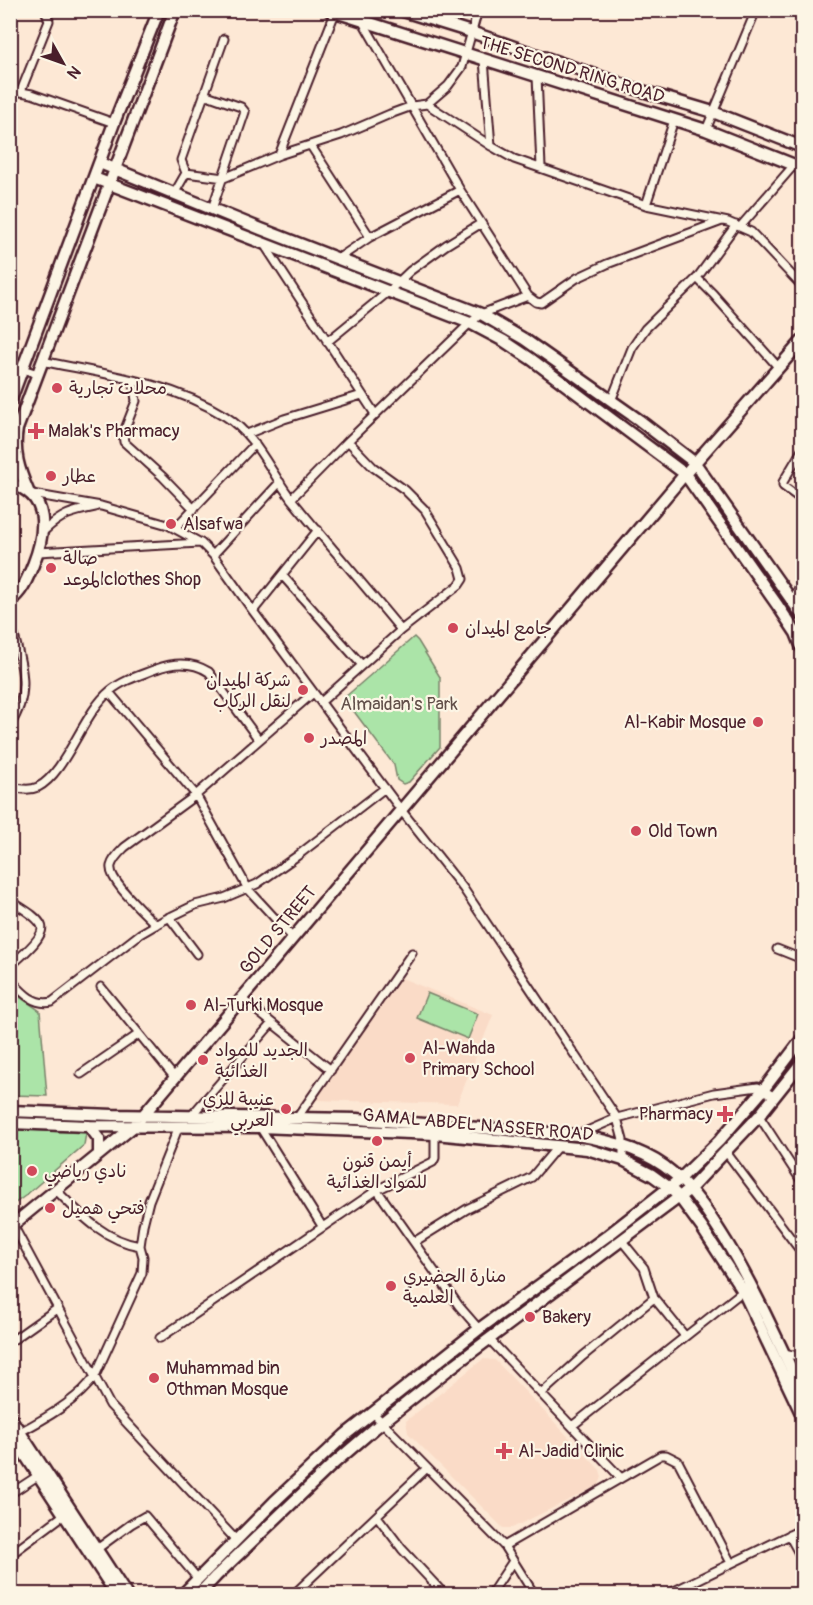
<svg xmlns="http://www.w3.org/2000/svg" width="813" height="1605" font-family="Pangolin,'Playpen Sans Arabic',sans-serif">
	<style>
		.built { fill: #fadbc7 }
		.green { fill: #abe4a8; stroke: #7a826a; stroke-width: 1.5 }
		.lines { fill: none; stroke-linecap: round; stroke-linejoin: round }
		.street-casing { stroke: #4a1f2b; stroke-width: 11 }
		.primary-casing { stroke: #4a1f2b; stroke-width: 15 }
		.street { stroke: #fcf5e5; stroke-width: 7 }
		.primary { stroke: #fcf5e5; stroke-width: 10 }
		.poi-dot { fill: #d1495b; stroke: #fcf5e5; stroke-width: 2 }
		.labels { text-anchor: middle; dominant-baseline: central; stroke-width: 4.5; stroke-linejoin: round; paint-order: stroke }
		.street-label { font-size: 18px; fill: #4a1f2b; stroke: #fcf5e5 }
		.poi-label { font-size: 18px; fill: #4a1f2b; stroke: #fcf5e5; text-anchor: start }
		.park-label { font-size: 18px; fill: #62504a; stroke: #fcf5e5 }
	</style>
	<rect width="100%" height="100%" fill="#fde8d5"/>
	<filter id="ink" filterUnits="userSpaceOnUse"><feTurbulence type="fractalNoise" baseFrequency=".0167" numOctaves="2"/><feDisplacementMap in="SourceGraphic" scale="12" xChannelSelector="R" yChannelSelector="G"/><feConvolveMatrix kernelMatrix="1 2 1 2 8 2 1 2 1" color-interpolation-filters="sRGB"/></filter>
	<g filter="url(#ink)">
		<path class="built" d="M399 977 493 1015 457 1104 314 1100Z
			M483 1359 495 1360 600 1470 602 1477 599 1485 512 1528H503L408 1433 406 1421Z"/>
		<path class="green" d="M414 637 418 641 440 677V747L409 782 403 784 397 780 394 765 344 698Z
			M11 991 40 1011 47 1096 11 1095Z
			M427 993 478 1014 468 1039 417 1018Z
			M11 1129 86 1133 84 1145 25 1196 11 1206Z"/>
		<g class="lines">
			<g class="street-casing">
				<path id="street" d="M484 60 491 146
					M537 76 541 167
					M10 90 32 94 114 123
					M21 91 49 21 45 10
					M204 94 241 107 245 112 212 209
					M427 104 491 146 514 159 646 205 728 222 751 232 802 286
					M706 130 756 10
					M311 146 370 237
					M279 155 335 13
					M186 173 181 160 224 39
					M174 194 186 173 224 178 279 155 341 135 390 114 412 106 427 104 448 86 462 67 478 10
					M646 205 674 120
					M736 225 697 278 713 294 779 368
					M740 227 794 165
					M264 244 375 414
					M339 258 370 237 460 190
					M528 296 536 302 541 303 577 278 607 264 722 221
					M327 342 388 292 410 271 446 245 480 224
					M42 361C104 374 170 382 225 416 257 436 270 472 292 500 328 544 365 586 401 630L321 702
					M10 365 38 374
					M133 380 136 401 123 434 124 442 163 477 194 509
					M611 401 632 348 645 329 697 278
					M247 434 284 419 362 395
					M348 441 373 467 405 490 425 510 460 568 463 579 459 585 401 630
					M802 450 783 482V486L802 500
					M32 494 101 506 168 525 201 543 213 555 253 611 401 810 463 888 617 1118 623 1140V1160
					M291 499 348 441 470 323 481 314 528 296 460 190 363 22
					M175 528 255 444
					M44 531C62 514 71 512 95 507
					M38 552 200 543
					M213 555 280 482
					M282 575 361 664
					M793 601 802 581
					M253 611 318 530
					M10 620C19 657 34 690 10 725
					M109 692 196 795 248 889 293 938
					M10 786C19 789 29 791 38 787 66 773 83 713 110 691 123 680 141 675 156 669 175 662 193 662 209 672L259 740
					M10 900C19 907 36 915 41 925 47 936 19 958 10 966
					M169 917 197 954
					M156 925C145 913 108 881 111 866 113 858 120 852 125 847L196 795 313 693
					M777 949 802 959
					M10 979C22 992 33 1006 52 1002L140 934 164 920 195 905 224 898 257 884 297 856 385 788
					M101 987 175 1078
					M242 999 331 1070
					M81 1074 139 1034
					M191 1116 272 1023
					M759 1116 802 1182
					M297 1118 412 953
					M260 1127 322 1226
					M578 1135 617 1118 714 1093 758 1087 775 1097
					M726 1152 802 1253
					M56 1190C80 1214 105 1241 140 1246
					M377 1190 459 1306 479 1329
					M13 1225 110 1405 236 1540
					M622 1241 644 1268 654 1298 685 1336
					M414 1242 467 1209 532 1177 558 1146
					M160 1338 377 1190 433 1162 435 1158V1134
					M489 1339 621 1478
					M10 1342 58 1308
					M784 1353 802 1357
					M541 1394 583 1356 654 1298
					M373 1413 504 1546 534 1594
					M572 1426 743 1291
					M18 1433C43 1420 79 1400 95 1376L142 1273 143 1257 140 1246 143 1225 149 1201 179 1126
					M10 1494 39 1475
					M377 1516 402 1549 444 1594
					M789 1535 802 1559
					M504 1546 661 1455H666L678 1461 731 1563
					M97 1549 131 1524 145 1516 198 1579
					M10 1555 65 1514
					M294 1594 427 1468
					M491 1594 513 1561
					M668 1594 802 1529"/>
			</g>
			<g class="primary-casing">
				<path id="primary" d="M329 10 706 130 802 168
					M400 10 471 32 639 90 713 112 802 147
					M100 163 261 229 481 314 524 339 639 420 695 463 802 615
					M94 178 470 323 504 341 531 359 685 474 778 606 796 633 802 648
					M10 402 114 123 159 10
					M10 484C52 494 45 535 33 565 27 579 23 591 10 601
					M28 491C19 470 13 452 17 429L175 10
					M10 1111 113 1115 357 1119 576 1135C608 1140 648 1151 673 1173 695 1191 711 1217 726 1241 755 1289 778 1341 802 1392
					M10 1123 89 1126 260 1127 435 1134 587 1149 623 1160 652 1175 670 1188 680 1198 702 1228 743 1291 802 1415
					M89 1126 99 1139V1154
					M10 1227 134 1126 685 474 802 341
					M10 1417 126 1594
					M10 1432 116 1594
					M183 1594 274 1502 345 1435 479 1329 607 1236 680 1179 719 1141 764 1089 802 1039
					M199 1594 216 1576 332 1465 374 1429 449 1369 690 1189 759 1116 802 1062"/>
			</g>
			<use href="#street" class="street"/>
			<use href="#primary" class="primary"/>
		</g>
	</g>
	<g class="poi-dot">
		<circle cx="57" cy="388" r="6"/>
		<path d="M33 422h6v6h6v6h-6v6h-6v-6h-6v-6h6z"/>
		<circle cx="51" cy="476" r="6"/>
		<circle cx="171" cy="524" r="6"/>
		<circle cx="51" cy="568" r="6"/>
		<circle cx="453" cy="628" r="6"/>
		<circle cx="303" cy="690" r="6"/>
		<circle cx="758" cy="722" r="6"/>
		<circle cx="309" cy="738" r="6"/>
		<circle cx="636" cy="831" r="6"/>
		<circle cx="191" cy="1005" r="6"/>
		<circle cx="410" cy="1058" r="6"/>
		<circle cx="203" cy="1060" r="6"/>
		<circle cx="286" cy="1109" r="6"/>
		<path d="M722 1105h6v6h6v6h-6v6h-6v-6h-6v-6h6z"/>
		<circle cx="377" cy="1141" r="6"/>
		<circle cx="32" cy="1171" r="6"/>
		<circle cx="50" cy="1208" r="6"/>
		<circle cx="391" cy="1286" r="6"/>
		<circle cx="530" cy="1317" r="6"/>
		<circle cx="154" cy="1378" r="6"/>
		<path d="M501 1442h6v6h6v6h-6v6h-6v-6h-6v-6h6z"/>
	</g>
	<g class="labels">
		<g class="street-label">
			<text transform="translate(572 70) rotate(17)">THE SECOND RING ROAD</text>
			<text transform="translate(278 930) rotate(-50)">GOLD STREET</text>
			<text transform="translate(478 1125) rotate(5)">GAMAL ABDEL NASSER ROAD</text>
		</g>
		<g class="poi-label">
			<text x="69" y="388">محلات تجارية</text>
			<text x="48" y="431">Malak's Pharmacy</text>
			<text x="63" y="476">عطار</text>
			<text x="183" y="524">Alsafwa</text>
			<text x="63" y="558">صالة<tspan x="63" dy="21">الموعدclothes Shop</tspan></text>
			<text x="465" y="628">جامع الميدان</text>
			<text x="291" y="680" text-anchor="end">شركة الميدان<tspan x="291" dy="21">لنقل الركاب</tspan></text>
			<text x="746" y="722" text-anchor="end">Al-Kabir Mosque</text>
			<text x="321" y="738">المصدر</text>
			<text x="648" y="831">Old Town</text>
			<text x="203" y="1005">Al-Turki Mosque</text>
			<text x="422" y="1048">Al-Wahda<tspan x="422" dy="21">Primary School</tspan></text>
			<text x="215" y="1050">الجديد للمواد<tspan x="215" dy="21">الغذائية</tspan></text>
			<text x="274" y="1099" text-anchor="end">عنيبة للزي<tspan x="274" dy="21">العربي</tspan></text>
			<text x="713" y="1114" text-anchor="end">Pharmacy</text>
			<text x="377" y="1161" text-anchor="middle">أيمن قنون<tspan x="377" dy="21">للمواد الغذائية</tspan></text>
			<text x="44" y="1171">نادي رياضي</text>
			<text x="62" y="1208">فتحي هميل</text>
			<text x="403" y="1276">منارة الحضيري<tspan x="403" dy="21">العلمية</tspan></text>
			<text x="542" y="1317">Bakery</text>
			<text x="166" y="1368">Muhammad bin<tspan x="166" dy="21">Othman Mosque</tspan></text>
			<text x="518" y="1451">Al-Jadid Clinic</text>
		</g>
		<g class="park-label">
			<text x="399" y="704">Almaidan's Park</text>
		</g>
	</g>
	<rect width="813" height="1605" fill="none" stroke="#fcf5e5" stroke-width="36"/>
	<rect x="18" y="18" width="777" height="1569" fill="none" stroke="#4a1f2b" stroke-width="2" filter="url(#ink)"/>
	<g transform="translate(63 63) rotate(130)" stroke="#fcf5e5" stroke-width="4.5" paint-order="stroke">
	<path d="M0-4.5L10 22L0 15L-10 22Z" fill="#4a1f2b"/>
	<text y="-9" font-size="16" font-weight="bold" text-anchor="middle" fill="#4a1f2b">N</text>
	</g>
</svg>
